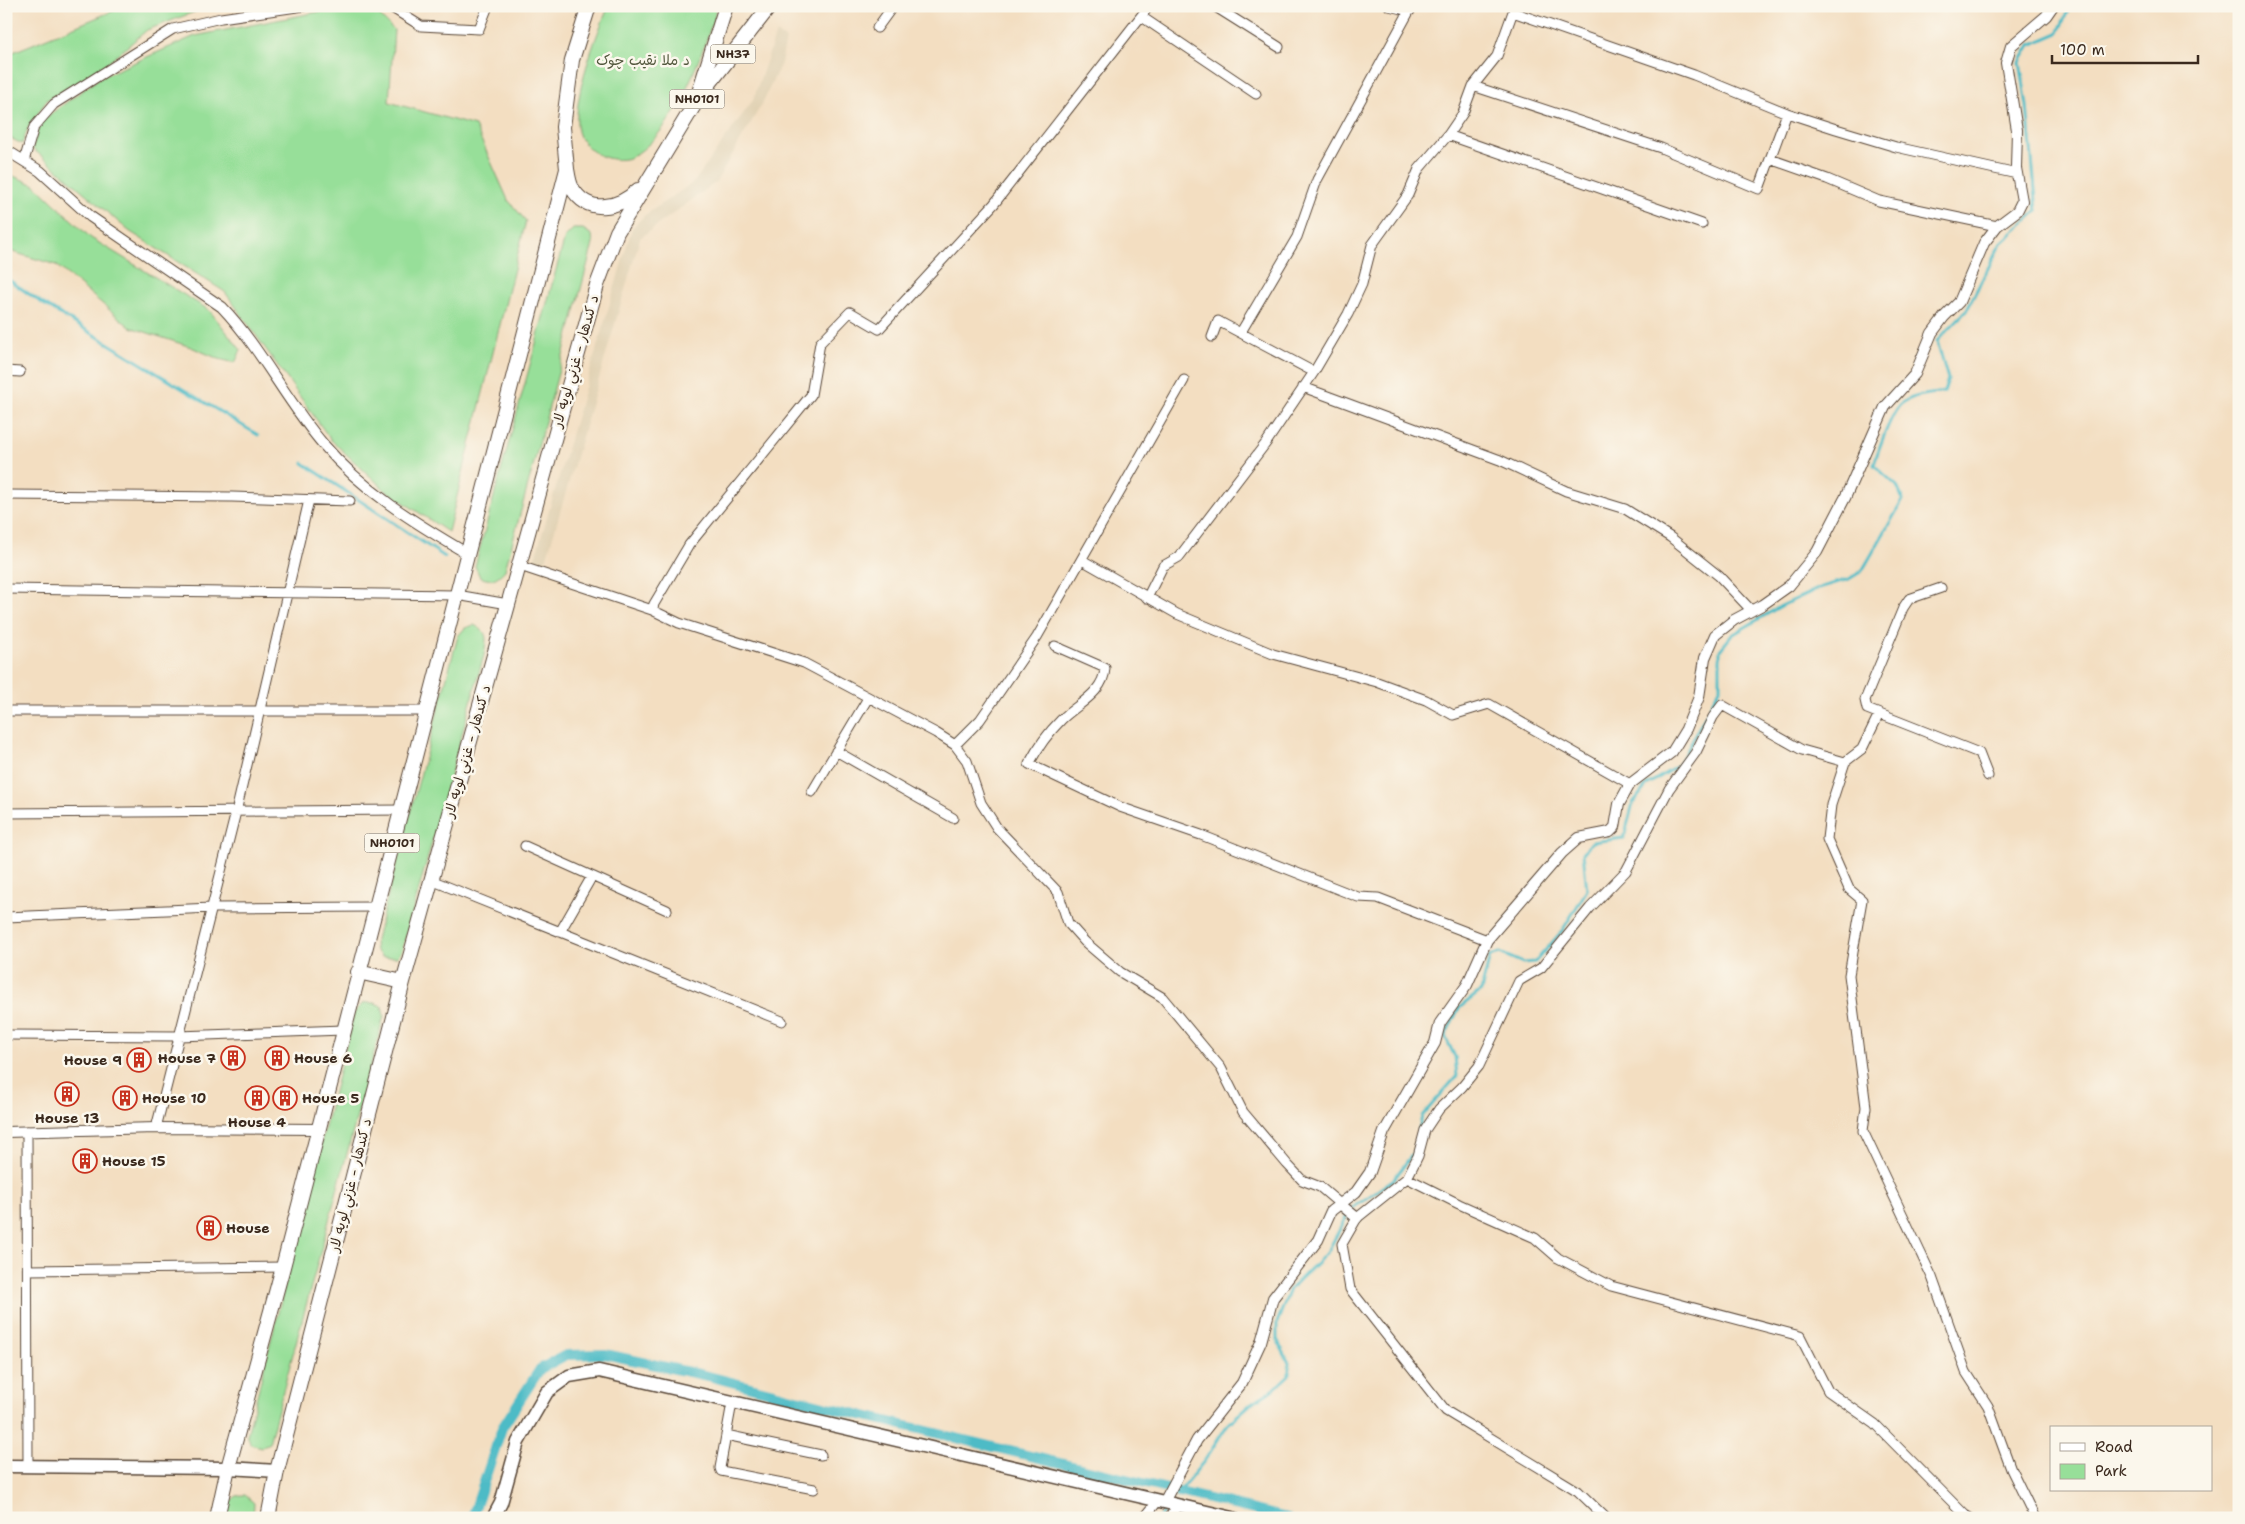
<svg xmlns="http://www.w3.org/2000/svg" width="2245" height="1524" font-family="'Shantell Sans','Playpen Sans Arabic',sans-serif">
	<style>
		.built { fill: #e1d2b4 }
		.green { fill: #97df99; stroke: #69845c }
		.lines { fill: none; stroke-linecap: round; stroke-linejoin: round }
		.stream { stroke: #4dbbc6; stroke-width: 3 }
		.canal { stroke: #4dbbc6; stroke-width: 10 }
		.minor-casing { stroke: #574536; stroke-width: 11 }
		.tertiary-casing { stroke: #574536; stroke-width: 12 }
		.secondary-casing { stroke: #574536; stroke-width: 15 }
		.trunk-casing { stroke: #574536; stroke-width: 16 }
		.minor { stroke: #fff; stroke-width: 9 }
		.tertiary { stroke: #fff; stroke-width: 10 }
		.secondary { stroke: #fff; stroke-width: 12 }
		.trunk { stroke: #fff; stroke-width: 14 }
		.labels { text-anchor: middle; dominant-baseline: central; stroke-width: 5; stroke-linejoin: round; paint-order: stroke }
		.shield { fill: #fbf7ec; stroke: #75685c; stroke-width: 1 }
		.shield-label { font-size: 12px; font-weight: bold; fill: #3b2a1e }
		.park-label { font-size: 14px; fill: #52573d; stroke: #fbf7ec }
		.street-label { font-size: 14px; fill: #3b2a1e; stroke: #fbf7ec }
		.poi-label { font-size: 14px; font-weight: bold; fill: #3b2a1e; stroke: #fbf7ec; text-anchor: start }
	</style>
	<rect width="100%" height="100%" fill="#fbf7ec"/>
	<filter id="ink" filterUnits="userSpaceOnUse"><feTurbulence type="fractalNoise" baseFrequency=".02" numOctaves="2"/><feDisplacementMap in="SourceGraphic" scale="10" xChannelSelector="R" yChannelSelector="G"/><feConvolveMatrix kernelMatrix="1 2 1 2 8 2 1 2 1" color-interpolation-filters="sRGB"/></filter>
	<filter id="wash" filterUnits="userSpaceOnUse"><feTurbulence type="fractalNoise" baseFrequency=".0096" numOctaves="4" result="noise"/><feDisplacementMap in="SourceGraphic" scale="20" xChannelSelector="R" yChannelSelector="G"/><feGaussianBlur stdDeviation="1.12" result="paint"/><feColorMatrix in="noise" values="0 0 0 0 0 0 0 0 0 0 0 0 0 0 0 0 0 1.4 0 .05"/><feComposite in="paint" operator="in"/></filter>
	<g filter="url(#wash)">
		<rect width="100%" height="100%" fill="#f3dec1"/>
		<path class="built" d="M776 33 786 39 781 63 762 104 716 182 640 238 544 567 533 565 632 228 645 215 694 182 753 100Z"/>
		<path class="green" d="M125 6H210L147 30 101 69 47 100 28 128 22 144 10 138 6 55Z
			M349 6H370L394 30 389 102 475 126 508 200 526 221 448 532 385 490 331 440 225 292 129 231 32 148 41 121 101 77 195 36Z
			M609 6H716L715 16C699 60 677 128 635 155 625 162 610 160 599 155 591 151 585 145 580 137 567 111 597 32 609 6Z
			M6 173 35 185 91 238 209 310 241 350 235 363 219 359 191 347 130 327 56 265 6 250Z
			M573 229H583L592 235 593 244 505 570C497 579 491 582 480 577L475 566 565 237Z
			M474 625C490 633 486 639 484 655L402 950 397 957H382L376 951 375 943 458 636 465 628Z
			M363 1003H374L382 1006 384 1016 269 1443 261 1447 251 1444 247 1435 354 1013Z
			M245 1495 254 1503 253 1518H225C229 1506 230 1494 245 1495Z"/>
		<g class="lines">
			<path class="stream" d="M6 278 42 303 258 435
				M303 463 445 557
				M1351 1209 1394 1179 1414 1152 1422 1116 1457 1076 1455 1057 1445 1036 1459 1008 1481 991 1490 956 1500 953 1523 963 1535 962 1562 931 1587 890 1583 853 1592 842 1624 838 1633 803 1647 785 1679 765 1720 688V650L1732 635 1781 606 1822 587 1849 579 1862 571 1903 500 1897 486 1874 465C1877 453 1891 414 1900 405 1910 395 1931 394 1944 392L1948 379 1937 341 1966 311 2001 243 2037 211 2027 106 2020 62 2030 45 2058 33 2070 6
				M1176 1496 1205 1460 1228 1424 1253 1402 1273 1390 1289 1375V1363L1277 1339V1323L1290 1289 1327 1253 1348 1214
				M1159 1518 1164 1511"/>
			<path class="canal" d="M472 1518 502 1428 540 1369 566 1355 605 1354 708 1376 820 1405 1287 1518"/>
		</g>
	</g>
	<g filter="url(#ink)">
		<g class="lines">
			<g class="minor-casing">
				<path id="minor" d="M389 6 421 26 479 29 488 6
					M1214 6 1279 47
					M1389 6 1410 11
					M1513 12 1694 75 1787 113 1836 129 1896 147 2017 174
					M1142 17 1256 94
					M877 28 893 6
					M1473 86 1661 148 1759 189 1787 113
					M1448 135 1702 224
					M1770 159 1827 179 1879 201 1997 226
					M24 161 34 127 54 104 173 29 221 18 304 6
					M1241 332 1297 237 1317 180 1412 6
					M1212 337 1218 321 1314 372
					M6 371 20 372
					M1303 387 1500 460 1566 491 1625 509 1670 537 1719 576 1751 610
					M6 495 232 497 350 501
					M1082 560 1177 614 1273 654 1377 682 1426 700 1453 715 1489 704 1630 784
					M517 565 652 610 679 623 804 663 936 733 955 745 967 761 981 803 997 828 1058 892 1068 923 1085 942 1120 972 1162 997 1221 1068 1243 1112 1287 1164 1302 1180 1320 1187 1340 1204
					M1941 588 1909 599 1903 608 1865 700 1867 709 1979 753 1988 776
					M6 589 457 595 508 604
					M1147 598 1163 566 1179 557 1266 443 1314 372 1348 314 1362 284 1372 245 1408 195 1419 169 1448 135 1463 113 1473 86 1497 56 1515 6
					M652 610 654 604 689 545 811 395 820 343 850 312 879 329 994 204 1149 6
					M1055 646 1105 668C1104 693 1077 704 1061 720 1048 733 1038 747 1029 764L1120 807 1201 835 1358 897 1378 898 1487 940
					M6 711H426
					M1879 714 1862 749 1845 762 1831 805 1827 839 1849 889 1862 900 1849 975 1866 1107 1863 1131 1932 1277 1966 1372 1988 1406 2011 1469 2035 1518
					M955 745 980 720 1037 637 1184 380
					M836 751 953 818
					M812 792 868 698
					M6 813 402 810
					M525 846 667 910
					M431 880 782 1021
					M6 917 212 908 375 907
					M560 932 591 878
					M6 1035 179 1036 343 1030
					M156 1128 236 812 309 500
					M27 1131 28 1466
					M1407 1178 1459 1204 1535 1238 1558 1258 1611 1286 1800 1336 1828 1391 1875 1424 1965 1515 1970 1518
					M28 1270 283 1267
					M732 1403 720 1468 721 1471 814 1489
					M726 1435 821 1455
					M1144 1518 1158 1501
					M1168 1518 1179 1506
					M1606 1518 1578 1491 1446 1411 1350 1289 1342 1244 1357 1218 1407 1178 1418 1156 1425 1130 1439 1109 1462 1087 1479 1066 1519 981 1541 968 1590 908 1626 871 1669 789 1696 752 1713 717 1722 705 1802 750 1845 762"/>
			</g>
			<g class="tertiary-casing">
				<path id="tertiary" d="M6 150 40 171 91 217 222 307C261 348 286 401 323 444 363 491 415 523 468 554
					M6 1132 156 1128 318 1129
					M1340 1204 1357 1218
					M1164 1502 1197 1440 1242 1383 1261 1342 1273 1298 1318 1240 1331 1211 1356 1192 1370 1172 1384 1132 1435 1043 1440 1023 1467 985 1487 940 1562 853 1579 838 1610 832 1615 827 1619 804 1630 784 1672 752 1686 729 1699 697 1705 658 1715 635 1734 620 1762 605 1789 586 1817 552 1845 498 1885 407 1915 374 1932 333 1944 317 1959 302 1984 243 1997 226 2017 211 2022 201 2016 168 2017 130 2006 63 2011 46 2046 16 2053 6"/>
			</g>
			<g class="secondary-casing">
				<path id="secondary" d="M6 1466 228 1468 277 1471
					M493 1518 501 1503 518 1442 547 1392 569 1376 599 1371 1233 1518"/>
			</g>
			<g class="trunk-casing">
				<path id="trunk" d="M702 93 770 6
					M567 169C568 175 569 183 572 188 588 215 618 209 638 190
					M358 972 403 982
					M217 1518 228 1468 283 1267 567 169 563 127 572 60 589 6
					M268 1518 277 1471 403 982 597 285 617 232 696 102 726 6"/>
			</g>
			<use href="#minor" class="minor"/>
			<use href="#tertiary" class="tertiary"/>
			<use href="#secondary" class="secondary"/>
			<use href="#trunk" class="trunk"/>
		</g>
	</g>
	<defs>
		<g id="building-ring" transform="scale(1.25)"><circle r="9.5" fill="#fbf7ec" stroke="#c8321e" stroke-width="1.5"/><path d="M-4-6H4V6H1V3H-1V6H-4ZM-2.5-4.3h1.7v1.8h-1.7ZM.8-4.3h1.7v1.8H.8ZM-2.5-1h1.7V.8h-1.7ZM.8-1h1.7V.8H.8Z" fill="#c8321e"/></g>
	</defs>
	<g fill-rule="evenodd">
		<use href="#building-ring" x="233" y="1058"/>
		<use href="#building-ring" x="277" y="1058"/>
		<use href="#building-ring" x="139" y="1060"/>
		<use href="#building-ring" x="67" y="1094"/>
		<use href="#building-ring" x="125" y="1098"/>
		<use href="#building-ring" x="257" y="1098"/>
		<use href="#building-ring" x="285" y="1098"/>
		<use href="#building-ring" x="85" y="1161"/>
		<use href="#building-ring" x="209" y="1228"/>
	</g>
	<g class="labels">
		<g class="shield">
			<rect x="710.5" y="44.5" width="45" height="19" rx="4"/>
			<rect x="669.5" y="89.5" width="55" height="19" rx="4"/>
			<rect x="364.5" y="833.5" width="55" height="19" rx="4"/>
		</g>
		<g class="shield-label">
			<text x="733" y="54">NH37</text>
			<text x="697" y="99">NH0101</text>
			<text x="392" y="843">NH0101</text>
		</g>
		<g class="park-label">
			<text x="643" y="60">د ملا نقيب چوک</text>
		</g>
		<g class="street-label">
			<text transform="translate(575 361) rotate(-74)">د کندهار - غزني لويه لار</text>
			<text transform="translate(467 751) rotate(-74)">د کندهار - غزني لويه لار</text>
			<text transform="translate(350 1185) rotate(-76)">د کندهار - غزني لويه لار</text>
		</g>
		<g class="poi-label">
			<text x="216" y="1058" text-anchor="end">House 7</text>
			<text x="294" y="1058">House 6</text>
			<text x="122" y="1060" text-anchor="end">House 9</text>
			<text x="142" y="1098">House 10</text>
			<text x="302" y="1098">House 5</text>
			<text x="67" y="1118" text-anchor="middle">House 13</text>
			<text x="257" y="1122" text-anchor="middle">House 4</text>
			<text x="102" y="1161">House 15</text>
			<text x="226" y="1228">House</text>
		</g>
	</g>
	<rect width="2245" height="1524" fill="none" stroke="#fbf7ec" stroke-width="25"/>
	<rect x="2050" y="1426" width="162" height="65" fill="#fbf7ec" stroke="#aea59a"/>
	<rect x="2060" y="1443" width="25" height="8" fill="#ffffff" stroke="#aea59a"/>
	<text x="2095" y="1452" font-size="15" fill="#3b2a1e">Road</text>
	<rect x="2060" y="1464" width="25" height="15" fill="#97df99" stroke="#aea59a"/>
	<text x="2095" y="1476" font-size="15" fill="#3b2a1e">Park</text>
	<path d="M2052 55v8h146v-8" fill="none" stroke="#3b2a1e" stroke-width="2.5"/>
	<text x="2060" y="55" font-size="15" fill="#3b2a1e" stroke="#fbf7ec" stroke-width="4" paint-order="stroke">100 m</text>
</svg>
